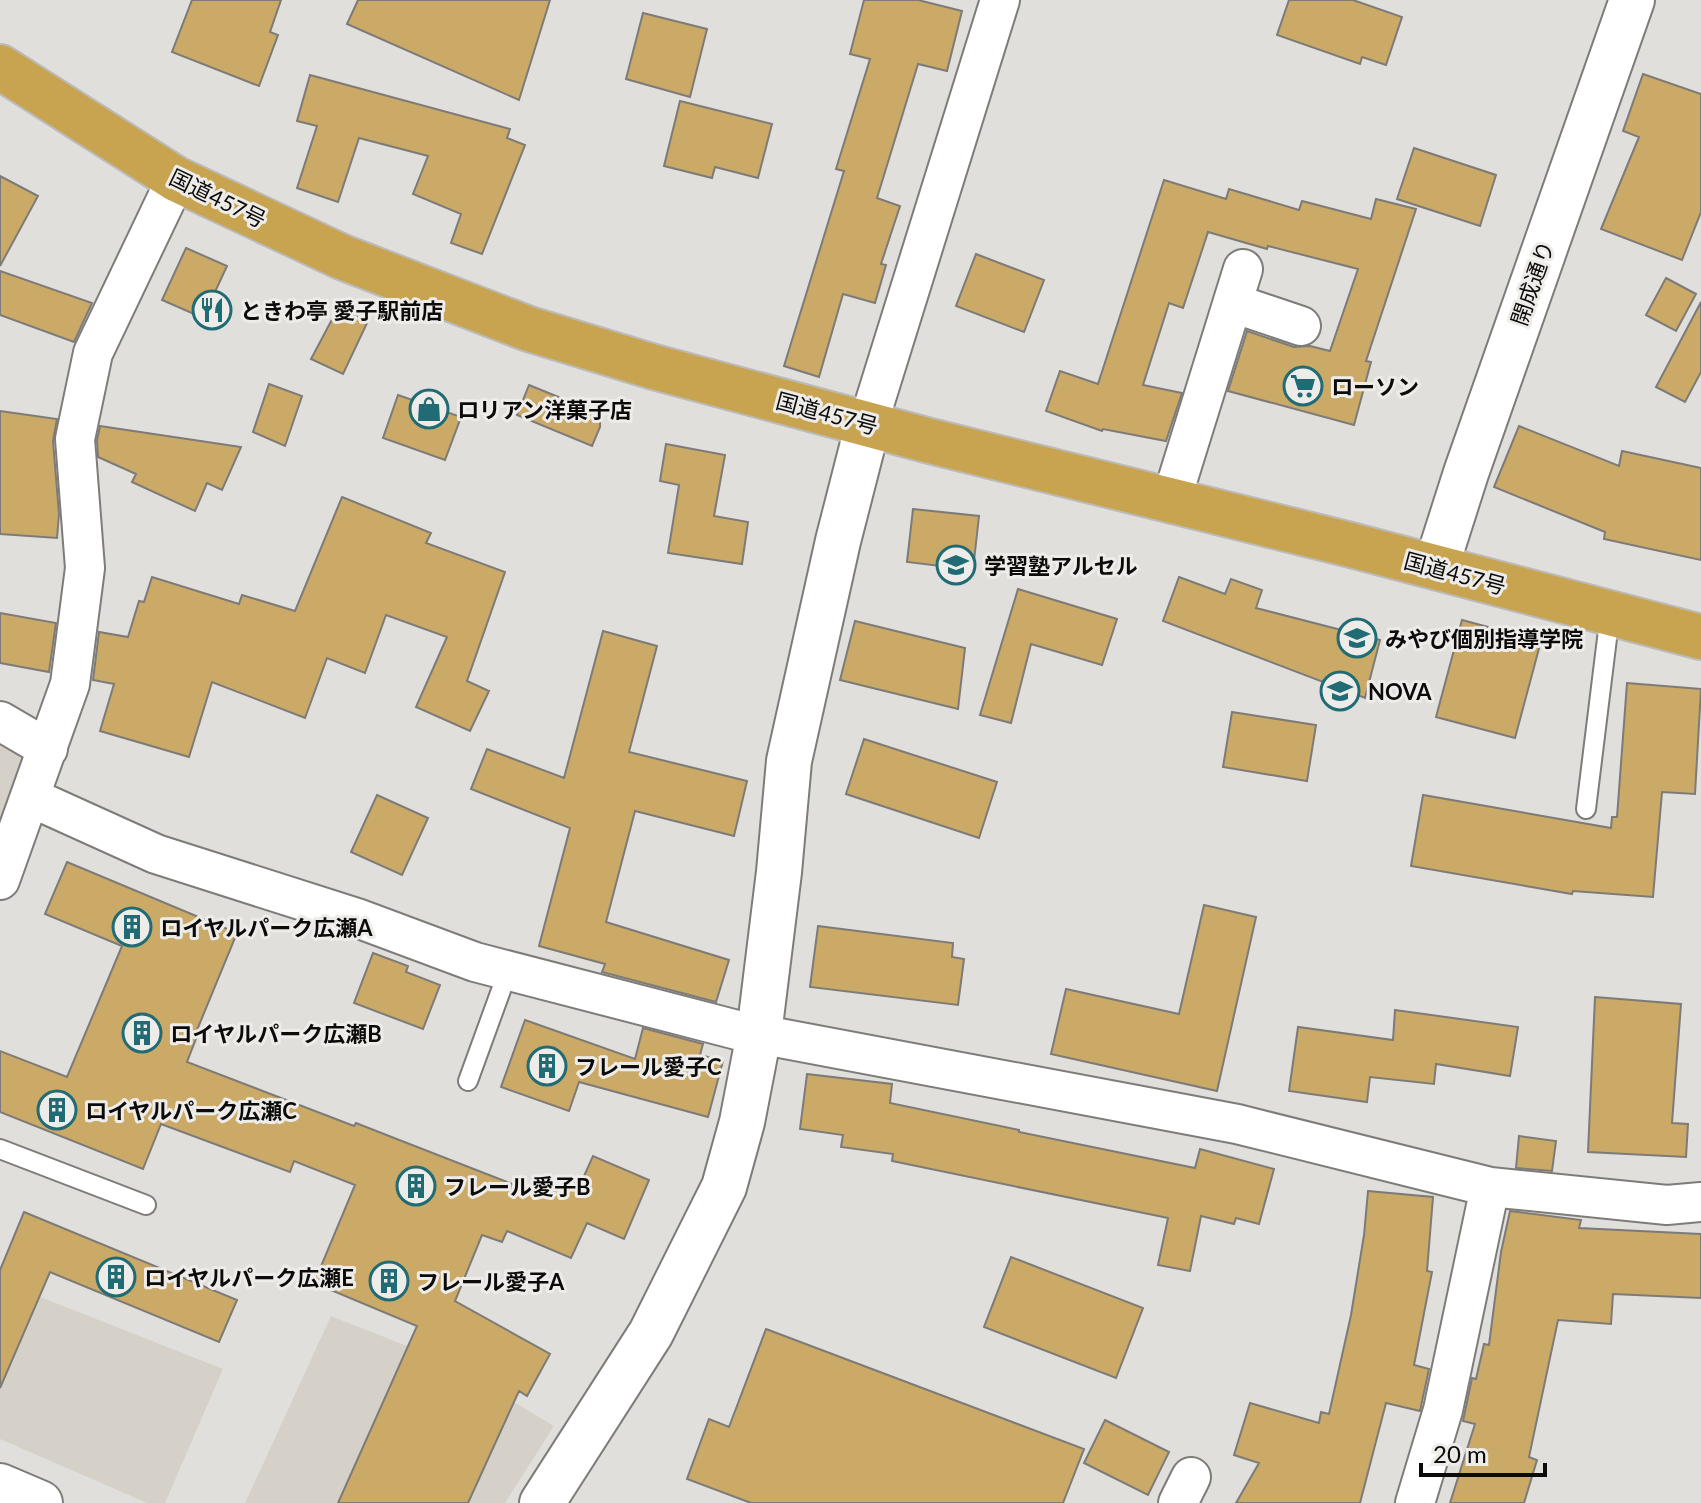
<svg xmlns="http://www.w3.org/2000/svg" width="1701" height="1503" font-family="Lato,'Noto Sans JP',sans-serif">
	<style>
		.built { fill: #d6d1c8 }
		.building { fill: #cba967; stroke: #7d7b78; stroke-width: 2 }
		.lines { fill: none; stroke-linecap: round; stroke-linejoin: round }
		.service-casing { stroke: #7e7c79; stroke-width: 22 }
		.minor-casing { stroke: #7e7c79; stroke-width: 42 }
		.tertiary-casing { stroke: #7e7c79; stroke-width: 48 }
		.trunk-casing { stroke: #bbbbba; stroke-width: 48 }
		.service { stroke: #fff; stroke-width: 18 }
		.minor { stroke: #fff; stroke-width: 38 }
		.tertiary { stroke: #fff; stroke-width: 44 }
		.trunk { stroke: #c8a450; stroke-width: 44 }
		.labels { text-anchor: middle; dominant-baseline: central; stroke-width: 6; stroke-linejoin: round; paint-order: stroke }
		.street-label { font-size: 22px; fill: #0c0b0a; stroke: #eeece9 }
		.poi-label { font-size: 22px; font-weight: bold; fill: #0c0b0a; stroke: #eeece9; text-anchor: start }
	</style>
	<rect width="100%" height="100%" fill="#e1dfdc"/>
	<path class="built" d="M0 743 28 758 0 825Z
		M0 1281 223 1369 165 1503H147L0 1439Z
		M331 1316 445 1361 554 1426 505 1503H245Z"/>
	<path class="building" d="M192 0H281L270 32 278 35 259 86 172 52Z
		M358 0H550L519 100 347 24Z
		M864 0H918L962 11 947 71 918 64 877 198 900 206 881 264 886 265 875 303 843 294 819 377 784 366 844 171 836 169 870 59 850 54Z
		M1289 0H1353L1402 17 1386 65 1362 57 1360 64 1277 35Z
		M643 13 707 29 690 97 626 79Z
		M1643 74 1701 94V212L1682 260 1601 229 1639 137 1623 131Z
		M310 75 510 129 507 138 525 145 482 254 451 243 461 214 413 194 428 156 359 138 338 202 297 188 317 126 297 121Z
		M680 101 772 124 758 178 715 167 712 178 664 166Z
		M1414 148 1496 175 1480 226 1397 199Z
		M0 176 38 196 0 266Z
		M1164 180 1226 199 1229 189 1299 210 1302 201 1371 219 1376 199 1416 209 1366 361 1371 362 1354 425 1228 391 1247 331 1294 347 1310 346 1330 351 1358 269 1268 246 1267 249 1208 232 1183 308 1169 303 1143 385 1182 393 1166 441 1103 429 1102 431 1046 411 1060 371 1098 384Z
		M186 248 227 266 203 318 162 300Z
		M976 254 1044 280 1024 332 956 306Z
		M0 271 92 303 74 342 0 315Z
		M1666 278 1696 294 1676 331 1646 315Z
		M1701 302V372L1685 402 1656 387Z
		M338 308 368 321 343 374 311 359Z
		M269 384 302 396 285 446 253 432Z
		M529 385 600 414V427L592 446 517 415Z
		M398 395 461 417 445 460 383 438Z
		M0 411 57 419 53 441 59 514 57 538 0 534Z
		M100 426 241 447 222 490 207 483 195 511 132 482 136 474 98 457 97 440Z
		M1519 426 1619 466 1622 451 1701 468V560L1604 539 1605 532 1494 487Z
		M666 444 725 455 714 516 748 522 742 564 668 553 679 485 660 481Z
		M342 497 431 533 426 543 505 572 467 681 489 691 470 731 416 707 447 637 386 615 365 673 327 658 305 718 212 682 189 757 100 731 114 684 93 680 99 632 128 637 139 601 144 602 152 577 239 604 242 595 295 611Z
		M913 509 979 516 973 570 907 562Z
		M1179 577 1225 594 1231 579 1262 590 1256 608 1380 640 1365 698 1163 621Z
		M1018 589 1117 619 1102 665 1031 644 1011 723 980 715Z
		M0 613 56 623 49 672 0 663Z
		M1462 620 1541 641 1515 738 1436 717Z
		M855 621 965 648 958 709 840 680Z
		M603 631 657 646 629 752 747 781 734 836 635 811 606 922 729 960 716 1002 602 972 605 964 539 946 570 828 471 789 487 749 564 778Z
		M1627 683 1701 689 1695 794 1662 792 1653 897 1573 891 1572 894 1411 866 1423 795 1611 828 1612 817H1617Z
		M1232 712 1316 725 1307 781 1223 767Z
		M864 739 997 782 979 838 846 794Z
		M377 795 428 818 402 875 351 852Z
		M67 862 237 933 197 1030 199 1031 187 1062 354 1126 356 1123 389 1136 551 1199 561 1176 580 1185 593 1156 649 1180 624 1239 587 1223 571 1258 507 1231 502 1242 482 1235 455 1301 550 1354 527 1396 519 1391 468 1503H338L417 1326 314 1283 355 1185 294 1161 290 1172 161 1124 143 1169 0 1112V1051L67 1077 122 946 45 914Z
		M1204 905 1256 917 1217 1091 1051 1054 1066 989 1179 1014Z
		M818 926 953 943 952 957 964 959 958 1005 810 987Z
		M373 953 408 966 406 972 440 985 423 1029 354 1003Z
		M1595 997 1681 1004 1672 1123 1688 1124 1686 1157 1588 1152Z
		M1395 1010 1518 1027 1510 1076 1436 1064 1434 1084 1370 1077 1367 1102 1289 1091 1298 1027 1393 1040Z
		M525 1020 635 1059 643 1028 703 1044 700 1055 723 1061 708 1117 579 1082 569 1111 501 1087Z
		M807 1074 892 1084 890 1103 1019 1130V1132L1195 1168 1200 1149 1274 1169 1259 1224 1236 1218 1234 1224 1201 1216 1190 1271 1158 1265 1168 1218 892 1161 893 1154 841 1147 843 1135 800 1129Z
		M1519 1136 1556 1141 1552 1171 1516 1168Z
		M1368 1191 1433 1197 1427 1271 1432 1272 1414 1365 1429 1369 1420 1411 1386 1403 1360 1503H1236L1259 1463 1234 1455 1250 1403 1319 1423 1321 1412 1329 1414 1351 1315 1364 1235Z
		M1510 1211 1581 1220 1579 1228 1701 1234V1298L1613 1294 1611 1324 1558 1320 1529 1457 1537 1460 1524 1503H1450L1475 1424 1463 1421 1472 1378 1476 1379 1484 1344 1489 1345 1501 1252Z
		M24 1212 237 1300 219 1342 50 1272 0 1388V1270Z
		M1011 1257 1143 1308 1116 1378 984 1327Z
		M766 1329 1084 1449 1063 1503H751L687 1479 709 1419 729 1427Z
		M1105 1420 1169 1452 1148 1495 1084 1463Z"/>
	<g class="lines">
		<g class="service-casing">
			<path id="service" d="M1586 809 1610 614
				M468 1081 508 971
				M0 1149 146 1205"/>
		</g>
		<g class="minor-casing">
			<path id="minor" d="M1233 303 1301 326
				M868 424 1000 0
				M1171 501 1243 269
				M0 721 48 749
				M30 797 156 854 357 918 475 962 737 1030 1237 1124 1490 1187 1667 1205 1701 1202
				M0 880 70 684 85 568 75 439 93 353 176 179
				M1178 1503 1191 1477
				M1415 1503 1443 1410 1490 1187"/>
		</g>
		<g class="tertiary-casing">
			<path id="tertiary" d="M1436 567 1466 473 1632 0
				M0 1486 40 1503
				M542 1503 651 1333 724 1187 742 1122 759 1034 779 872 789 761 838 541 868 424"/>
		</g>
		<g class="trunk-casing">
			<path id="trunk" d="M0 67 176 179 342 257 529 329 654 367 930 441 1347 544 1701 637"/>
		</g>
		<use href="#service" class="service"/>
		<use href="#minor" class="minor"/>
		<use href="#tertiary" class="tertiary"/>
		<use href="#trunk" class="trunk"/>
	</g>
	<defs>
		<g id="restaurant-ring" transform="scale(2)"><circle r="9.5" fill="#eeece9" stroke="#216b74" stroke-width="1.5"/><path d="M-5-6h1v4h1v-4h1v4h1v-4h1v5L-1.5 .5V6h-2V.5L-5-1ZM5-6V6H3V1.5H1.5Q1.5-4 5-6Z" fill="#216b74"/></g>
		<g id="supermarket-ring" transform="scale(2)"><circle r="9.5" fill="#eeece9" stroke="#216b74" stroke-width="1.5"/><path d="M-6-5.5h2.5l.6 2H6L4.5 2H-2.5L-4.4-4H-6ZM-1.5 3.2a1.3 1.3 0 1 0 .1 0ZM3 3.2a1.3 1.3 0 1 0 .1 0Z" fill="#216b74"/></g>
		<g id="shop-ring" transform="scale(2)"><circle r="9.5" fill="#eeece9" stroke="#216b74" stroke-width="1.5"/><path d="M-5-2.5h2.3a2.7 3.5 0 0 1 5.4 0H5L5.5 6h-11ZM-1.5-2.5h3a1.5 2.3 0 0 0-3 0Z" fill="#216b74"/></g>
		<g id="school-ring" transform="scale(2)"><circle r="9.5" fill="#eeece9" stroke="#216b74" stroke-width="1.5"/><path d="M0-5L7-2L0 1L-7-2ZM-4 1L0 2.5L4 1V4Q0 6-4 4Z" fill="#216b74"/></g>
		<g id="building-ring" transform="scale(2)"><circle r="9.5" fill="#eeece9" stroke="#216b74" stroke-width="1.5"/><path d="M-4-6H4V6H1V3H-1V6H-4ZM-2.5-4.3h1.7v1.8h-1.7ZM.8-4.3h1.7v1.8H.8ZM-2.5-1h1.7V.8h-1.7ZM.8-1h1.7V.8H.8Z" fill="#216b74"/></g>
	</defs>
	<g fill-rule="evenodd">
		<use href="#restaurant-ring" x="212" y="310"/>
		<use href="#supermarket-ring" x="1303" y="386"/>
		<use href="#shop-ring" x="429" y="409"/>
		<use href="#school-ring" x="956" y="565"/>
		<use href="#school-ring" x="1357" y="638"/>
		<use href="#school-ring" x="1340" y="691"/>
		<use href="#building-ring" x="132" y="927"/>
		<use href="#building-ring" x="142" y="1033"/>
		<use href="#building-ring" x="547" y="1066"/>
		<use href="#building-ring" x="57" y="1110"/>
		<use href="#building-ring" x="416" y="1186"/>
		<use href="#building-ring" x="116" y="1277"/>
		<use href="#building-ring" x="389" y="1281"/>
	</g>
	<g class="labels">
		<g class="street-label">
			<text transform="translate(218 198) rotate(26)">国道457号</text>
			<text transform="translate(1532 283) rotate(-71)">開成通り</text>
			<text transform="translate(827 413) rotate(15)">国道457号</text>
			<text transform="translate(1455 573) rotate(15)">国道457号</text>
		</g>
		<g class="poi-label">
			<text x="240" y="310">ときわ亭 愛子駅前店</text>
			<text x="1331" y="386">ローソン</text>
			<text x="457" y="409">ロリアン洋菓子店</text>
			<text x="984" y="565">学習塾アルセル</text>
			<text x="1385" y="638">みやび個別指導学院</text>
			<text x="1368" y="691">NOVA</text>
			<text x="160" y="927">ロイヤルパーク広瀬A</text>
			<text x="170" y="1033">ロイヤルパーク広瀬B</text>
			<text x="575" y="1066">フレール愛子C</text>
			<text x="85" y="1110">ロイヤルパーク広瀬C</text>
			<text x="444" y="1186">フレール愛子B</text>
			<text x="144" y="1277">ロイヤルパーク広瀬E</text>
			<text x="417" y="1281">フレール愛子A</text>
		</g>
	</g>
	<path d="M1421 1463v12h124v-12" fill="none" stroke="#0c0b0a" stroke-width="4"/>
	<text x="1433" y="1463" font-size="24" fill="#0c0b0a" stroke="#eeece9" stroke-width="6" paint-order="stroke">20 m</text>
</svg>
